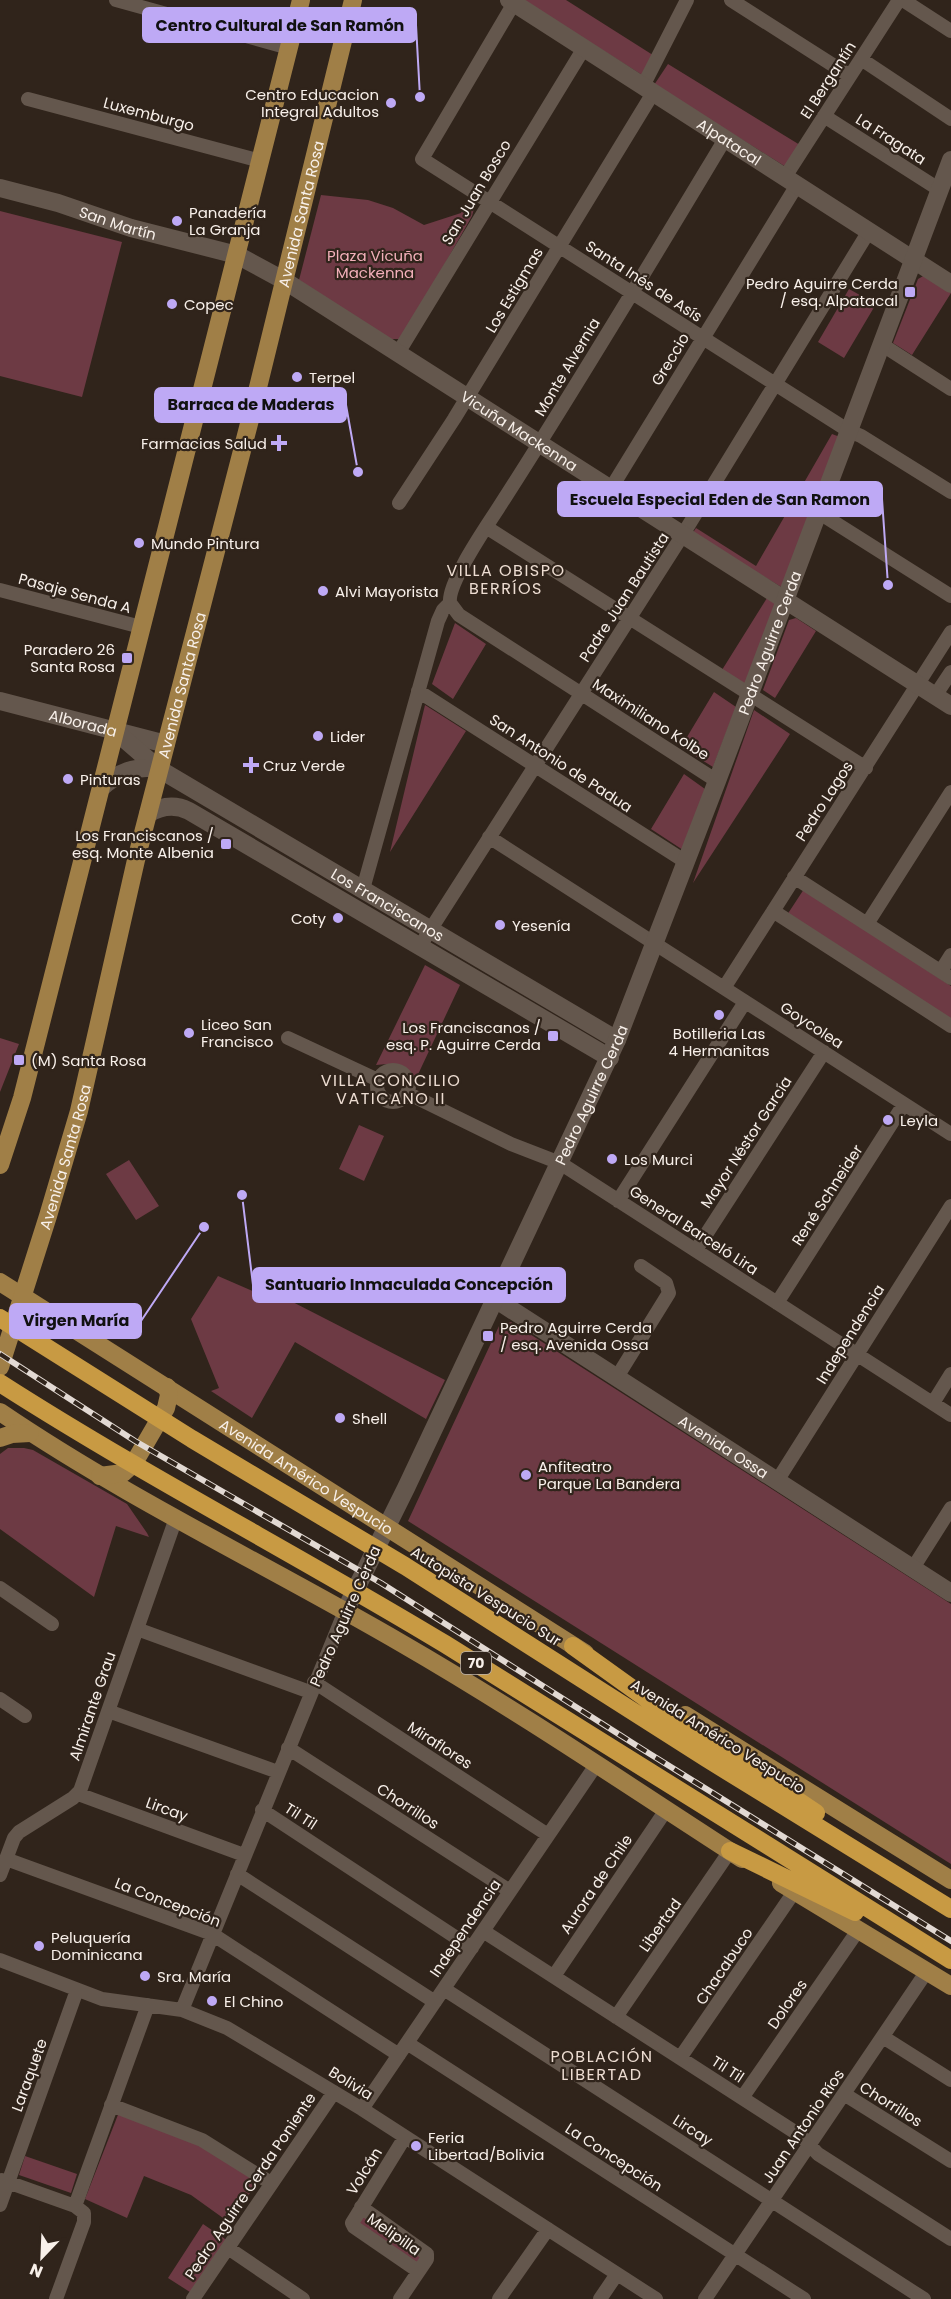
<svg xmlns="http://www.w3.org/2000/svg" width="951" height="2299" font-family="Poppins,sans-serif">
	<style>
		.green { fill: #6d3a44 }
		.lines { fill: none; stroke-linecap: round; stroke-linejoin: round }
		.street { stroke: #64574d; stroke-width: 14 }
		.secondary { stroke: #64574d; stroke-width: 18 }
		.primary { stroke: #a07f47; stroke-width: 18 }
		.highway { stroke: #c89a43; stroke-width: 18 }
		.rail-casing { stroke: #e2d9d3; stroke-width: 6 }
		.rail { stroke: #30241b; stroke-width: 4; stroke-dasharray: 11; stroke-linecap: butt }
		.poi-dot { fill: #bea9f5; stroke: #30241b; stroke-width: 2 }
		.labels { text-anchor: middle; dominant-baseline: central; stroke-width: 4.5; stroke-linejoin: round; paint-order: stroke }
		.shield { fill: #30241b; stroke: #bcb3ac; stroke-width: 1.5 }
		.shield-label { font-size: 14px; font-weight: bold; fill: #f8f0ea }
		.street-label { font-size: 15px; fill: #f8f0ea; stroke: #30241b }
		.poi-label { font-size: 15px; fill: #f8f0ea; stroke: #30241b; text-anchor: start }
		.park-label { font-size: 15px; fill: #f3b0ba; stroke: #30241b }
		.neighbourhood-label { font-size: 16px; letter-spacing: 1.5px; fill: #edddd2; stroke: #30241b }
		.leader { fill: none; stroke: #bea9f5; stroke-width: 2 }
		.callout-dot { fill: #bea9f5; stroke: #30241b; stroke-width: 2 }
		.callout { fill: #bea9f5; stroke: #bea9f5; stroke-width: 2 }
		.callout-label { font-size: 16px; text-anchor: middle; font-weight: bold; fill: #111 }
	</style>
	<rect width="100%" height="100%" fill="#30241b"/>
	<path class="green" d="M522 0H566L656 57 647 78Z
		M668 64 800 145 786 167 654 85Z
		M321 195 368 200 393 208 424 225 461 213 468 198 475 205 472 216 405 334 399 339H389L299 280Z
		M0 211 122 242 82 397 0 376Z
		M925 275 951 293 912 355 893 343 918 279Z
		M849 289 876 304 844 358 818 342Z
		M832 434 840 437 783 588 692 534 696 528 756 566Z
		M767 598 776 604 747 685 722 670Z
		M796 618 816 631 775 698 763 690 789 620Z
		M455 623 486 644 453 699 432 684Z
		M714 692 736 707 713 767 681 747Z
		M425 705 466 731 390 852Z
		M754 710 790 734 693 883Z
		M684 774 705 789 683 850 651 829Z
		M804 889 951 986V1024L787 915Z
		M425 965 460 985 414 1083C401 1067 398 1062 376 1065Z
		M0 1038 19 1044 0 1092Z
		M359 1125 384 1136 364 1181 339 1169Z
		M129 1160 159 1206 136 1220 106 1174Z
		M218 1276 276 1301 279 1295 445 1380 426 1419 295 1342 252 1418 211 1391 219 1388 191 1319Z
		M511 1322 951 1604V1864L408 1521 499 1326Z
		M8 1448H24L33 1450 127 1504 147 1533 149 1537 116 1526 94 1597 0 1529V1454Z
		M121 2107 201 2138 260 2178 230 2223 191 2195 144 2176 127 2218 85 2199Z
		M25 2156 77 2174 71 2193 19 2175Z
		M363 2215 421 2254 419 2264 357 2226Z
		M203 2224 228 2241 193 2294 168 2278Z"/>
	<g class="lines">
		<path class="street" d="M116 0 289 48
			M731 0 850 76
			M903 0 951 31
			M514 3 422 159 849 431 861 436 951 492
			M861 59 951 119
			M643 86 687 0
			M28 99 261 161
			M824 116 940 190
			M785 177 899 0
			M881 344 951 389
			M398 353 584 48
			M610 490 797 185
			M399 503 454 419 653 93
			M818 512 951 596
			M486 527 866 768
			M0 590 141 627
			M450 603 459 615 717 781
			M418 691 686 862
			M935 696 951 672
			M489 837 951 1134
			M794 877 951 978
			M363 889 438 621 443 610 450 603C447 583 487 526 499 507 577 386 651 262 725 139
			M773 911 951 1026
			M867 924 951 792
			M420 946 682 536 869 231
			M941 971 951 955
			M724 988 951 632
			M288 1038 378 1080
			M377 1086a16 16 0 1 1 32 0a16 16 0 1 1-32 0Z
			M407 1093 511 1144 560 1163 951 1415
			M618 1201 745 1002
			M696 1250 824 1052
			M777 1303 904 1104
			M617 1377 669 1293 666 1283 641 1266
			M933 1403 951 1374
			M777 1481 951 1206
			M913 1568 951 1508
			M0 1588 52 1624
			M137 1629 310 1692
			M314 1682 548 1835
			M0 1699 25 1716
			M108 1711 278 1772
			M288 1748 510 1891
			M78 1794 244 1855
			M262 1810 472 1948
			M6 1859 212 1934 399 2055
			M237 1874 435 2002
			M0 1875 14 1838 19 1832 73 1798 80 1791 176 1518
			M483 1931 801 2136 818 2154 951 2239
			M0 1960 102 1999 182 2010 227 2028 362 2109 656 2299
			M554 1976 666 1810
			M444 1989 924 2299
			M182 2010 345 1611
			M616 2017 730 1851
			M883 2037 951 2080
			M407 2043 804 2299
			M680 2058 794 1892
			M844 2094 951 2161
			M742 2098 859 1929
			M111 2105 202 2140 271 2183
			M362 2109 596 1765
			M405 2137 352 2223 354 2227 418 2271
			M2 2180 75 2206 84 2213V2222L56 2299
			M0 2205 77 1990
			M75 2206 148 2005
			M361 2207 427 2254V2259L400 2299
			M228 2248 303 2299
			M193 2299 334 2092
			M499 2299 548 2229
			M600 2299 617 2274
			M705 2299 927 1971"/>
		<g class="secondary">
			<path id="s1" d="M509 0 951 284"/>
			<path id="s2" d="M0 188 58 203 131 228 237 255 285 281 951 706"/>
			<path id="s3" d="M0 701 166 744"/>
			<path id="s4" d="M115 731 159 769 617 1040"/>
			<path d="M101 788C119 772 135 765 159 769"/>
			<path d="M148 814C161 806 175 804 189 811L610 1058"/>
			<path id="s5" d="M495 1299 951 1593"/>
			<path id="s6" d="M345 1611 406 1488 617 1040 717 781 951 160"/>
		</g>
		<g class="primary">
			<path d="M0 1165 22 1098 301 0"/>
			<path id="s7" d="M0 1282 585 1653"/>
			<path id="s8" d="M0 1367 48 1216 79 1111 136 860 251 416 353 0"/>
			<path d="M0 1412C128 1499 267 1565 401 1643 517 1710 629 1786 742 1859"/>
			<path d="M0 1438 12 1434 30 1433"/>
			<path d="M100 1476 123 1473 134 1463 166 1408 169 1395 167 1387"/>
			<path d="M685 1715 951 1880"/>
			<path d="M781 1883 951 1986"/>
		</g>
		<path class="highway" d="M0 1318 192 1439 405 1566 706 1758 951 1909
			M0 1383C145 1476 298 1555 445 1644L951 1960
			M573 1646 651 1702 816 1813
			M730 1851 855 1912"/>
		<g class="rail-casing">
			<path id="rail" d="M0 1354 135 1441 381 1583 642 1749 951 1941"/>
		</g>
		<use href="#rail" class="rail"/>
	</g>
	<g class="poi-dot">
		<circle cx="391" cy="103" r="6"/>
		<circle cx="177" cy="221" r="6"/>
		<rect x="904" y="286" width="12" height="12" rx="3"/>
		<circle cx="172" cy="304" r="6"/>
		<circle cx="297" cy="377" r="6"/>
		<path d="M276 434h6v6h6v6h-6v6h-6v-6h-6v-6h6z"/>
		<circle cx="139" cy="543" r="6"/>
		<circle cx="323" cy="591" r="6"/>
		<rect x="121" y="652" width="12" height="12" rx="3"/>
		<circle cx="318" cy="736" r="6"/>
		<path d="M248 756h6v6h6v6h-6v6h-6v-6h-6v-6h6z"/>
		<circle cx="68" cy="779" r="6"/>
		<rect x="220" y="838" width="12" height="12" rx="3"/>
		<circle cx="338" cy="918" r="6"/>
		<circle cx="500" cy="925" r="6"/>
		<circle cx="719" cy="1015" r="6"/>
		<circle cx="189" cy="1033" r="6"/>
		<rect x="547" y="1030" width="12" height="12" rx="3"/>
		<rect x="13" y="1054" width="12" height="12" rx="3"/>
		<circle cx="888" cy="1120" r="6"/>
		<circle cx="612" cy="1159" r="6"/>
		<rect x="482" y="1330" width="12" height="12" rx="3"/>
		<circle cx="340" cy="1418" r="6"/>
		<circle cx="526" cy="1475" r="6"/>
		<circle cx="39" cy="1946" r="6"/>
		<circle cx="145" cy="1976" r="6"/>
		<circle cx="212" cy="2001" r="6"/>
		<circle cx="416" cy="2146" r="6"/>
	</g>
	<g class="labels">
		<rect class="shield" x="461" y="1652" width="30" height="22" rx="4.5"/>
		<g class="shield-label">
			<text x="476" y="1663">70</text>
		</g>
		<g class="street-label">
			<text transform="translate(828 80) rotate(-57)">El Bergantín</text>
			<text transform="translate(149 114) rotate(15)">Luxemburgo</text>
			<text transform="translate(891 139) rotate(33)">La Fragata</text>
			<text stroke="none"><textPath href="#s1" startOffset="262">Alpatacal</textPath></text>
			<text transform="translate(476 192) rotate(-59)">San Juan Bosco</text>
			<text stroke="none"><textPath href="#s8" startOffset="1192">Avenida Santa Rosa</textPath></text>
			<text stroke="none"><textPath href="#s2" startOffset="123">San Martín</textPath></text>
			<text transform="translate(644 281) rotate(33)">Santa Inés de Asís</text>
			<text transform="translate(514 290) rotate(-59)">Los Estigmas</text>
			<text transform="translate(670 359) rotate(-59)">Greccio</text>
			<text transform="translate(567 367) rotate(-59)">Monte Alvernia</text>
			<text stroke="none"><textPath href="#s2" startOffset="579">Vicuña Mackenna</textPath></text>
			<text transform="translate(75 593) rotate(15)">Pasaje Senda A</text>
			<text transform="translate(624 597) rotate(-57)">Padre Juan Bautista</text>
			<text stroke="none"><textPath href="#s6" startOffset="1058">Pedro Aguirre Cerda</textPath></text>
			<text stroke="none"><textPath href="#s8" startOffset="706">Avenida Santa Rosa</textPath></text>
			<text transform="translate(651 719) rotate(33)">Maximiliano Kolbe</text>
			<text stroke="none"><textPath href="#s3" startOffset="86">Alborada</textPath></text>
			<text transform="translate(561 763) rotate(33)">San Antonio de Padua</text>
			<text transform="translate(824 801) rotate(-57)">Pedro Lagos</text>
			<text stroke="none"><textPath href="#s4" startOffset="324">Los Franciscanos</textPath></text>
			<text transform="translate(812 1025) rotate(33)">Goycolea</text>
			<text stroke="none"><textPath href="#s6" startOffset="572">Pedro Aguirre Cerda</textPath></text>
			<text transform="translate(746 1142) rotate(-57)">Mayor Néstor García</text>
			<text stroke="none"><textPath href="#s8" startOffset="220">Avenida Santa Rosa</textPath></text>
			<text transform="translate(827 1195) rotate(-57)">René Schneider</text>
			<text transform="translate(694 1230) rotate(33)">General Barceló Lira</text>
			<text transform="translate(850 1334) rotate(-58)">Independencia</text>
			<text stroke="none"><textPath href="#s5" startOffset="272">Avenida Ossa</textPath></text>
			<text stroke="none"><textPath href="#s7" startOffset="363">Avenida Américo Vespucio</textPath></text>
			<text transform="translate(486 1596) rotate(32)">Autopista Vespucio Sur</text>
			<text transform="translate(345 1616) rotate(-66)">Pedro Aguirre Cerda</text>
			<text transform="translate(92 1706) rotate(-71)">Almirante Grau</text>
			<text transform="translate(718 1736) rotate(32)">Avenida Américo Vespucio</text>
			<text transform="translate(440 1745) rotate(33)">Miraflores</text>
			<text transform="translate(408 1806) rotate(33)">Chorrillos</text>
			<text transform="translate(167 1809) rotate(20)">Lircay</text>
			<text transform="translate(301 1816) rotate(33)">Til Til</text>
			<text transform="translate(596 1884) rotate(-56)">Aurora de Chile</text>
			<text transform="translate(168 1902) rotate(21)">La Concepción</text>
			<text transform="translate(660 1925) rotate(-55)">Libertad</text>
			<text transform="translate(465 1928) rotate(-56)">Independencia</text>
			<text transform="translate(724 1966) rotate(-56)">Chacabuco</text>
			<text transform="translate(787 2004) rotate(-55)">Dolores</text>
			<text transform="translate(728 2069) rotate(33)">Til Til</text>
			<text transform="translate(29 2075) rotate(-70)">Laraquete</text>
			<text transform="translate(351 2083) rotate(32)">Bolivia</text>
			<text transform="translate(891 2104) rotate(32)">Chorrillos</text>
			<text transform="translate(803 2126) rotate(-56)">Juan Antonio Ríos</text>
			<text transform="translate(693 2130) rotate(33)">Lircay</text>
			<text transform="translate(614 2157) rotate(33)">La Concepción</text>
			<text transform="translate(364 2171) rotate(-58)">Volcán</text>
			<text transform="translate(250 2186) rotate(-56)">Pedro Aguirre Cerda Poniente</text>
			<text transform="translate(394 2234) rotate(35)">Melipilla</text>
		</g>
		<g class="poi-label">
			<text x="379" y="94" text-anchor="end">Centro Educacion<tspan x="379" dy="17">Integral Adultos</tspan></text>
			<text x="189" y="212">Panadería<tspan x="189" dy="17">La Granja</tspan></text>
			<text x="898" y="283" text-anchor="end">Pedro Aguirre Cerda<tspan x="898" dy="17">/ esq. Alpatacal</tspan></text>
			<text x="184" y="304">Copec</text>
			<text x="309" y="377">Terpel</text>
			<text x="267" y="443" text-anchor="end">Farmacias Salud</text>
			<text x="151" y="543">Mundo Pintura</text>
			<text x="335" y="591">Alvi Mayorista</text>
			<text x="115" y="649" text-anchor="end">Paradero 26<tspan x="115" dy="17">Santa Rosa</tspan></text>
			<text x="330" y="736">Lider</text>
			<text x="263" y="765">Cruz Verde</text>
			<text x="80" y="779">Pinturas</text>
			<text x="214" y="835" text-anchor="end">Los Franciscanos /<tspan x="214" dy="17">esq. Monte Albenia</tspan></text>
			<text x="326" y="918" text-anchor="end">Coty</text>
			<text x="512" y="925">Yesenía</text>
			<text x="201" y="1024">Liceo San<tspan x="201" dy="17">Francisco</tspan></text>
			<text x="541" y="1027" text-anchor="end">Los Franciscanos /<tspan x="541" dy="17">esq. P. Aguirre Cerda</tspan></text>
			<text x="719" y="1033" text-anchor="middle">Botilleria Las<tspan x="719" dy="17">4 Hermanitas</tspan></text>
			<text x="31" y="1060">(M) Santa Rosa</text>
			<text x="900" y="1120">Leyla</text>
			<text x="624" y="1159">Los Murci</text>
			<text x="500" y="1327">Pedro Aguirre Cerda<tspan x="500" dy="17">/ esq. Avenida Ossa</tspan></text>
			<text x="352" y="1418">Shell</text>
			<text x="538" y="1466">Anfiteatro<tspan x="538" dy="17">Parque La Bandera</tspan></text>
			<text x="51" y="1937">Peluquería<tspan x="51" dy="17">Dominicana</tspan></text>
			<text x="157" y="1976">Sra. María</text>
			<text x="224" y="2001">El Chino</text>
			<text x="428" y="2137">Feria<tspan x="428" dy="17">Libertad/Bolivia</tspan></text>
		</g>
		<g class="park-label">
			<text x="375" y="255">Plaza Vicuña<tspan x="375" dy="17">Mackenna</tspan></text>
		</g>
		<g class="neighbourhood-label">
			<text x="506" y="570">VILLA OBISPO<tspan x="506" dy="18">BERRÍOS</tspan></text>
			<text x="391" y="1080">VILLA CONCILIO<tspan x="391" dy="18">VATICANO II</tspan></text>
			<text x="602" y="2056">POBLACIÓN<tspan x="602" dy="18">LIBERTAD</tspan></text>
		</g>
	</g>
	<path class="leader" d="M420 97L416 25M358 472L346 405M888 585L882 499M242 1195L253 1285M204 1227L141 1321"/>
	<g class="callout-dot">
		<circle cx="420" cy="97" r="6"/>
		<circle cx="358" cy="472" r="6"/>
		<circle cx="888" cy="585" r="6"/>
		<circle cx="242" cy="1195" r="6"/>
		<circle cx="204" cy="1227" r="6"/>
	</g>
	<g class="callout">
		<rect x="143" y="8" width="273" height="34" rx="6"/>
		<rect x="155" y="388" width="191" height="34" rx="6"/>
		<rect x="558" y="482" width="324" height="34" rx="6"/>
		<rect x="253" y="1268" width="312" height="34" rx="6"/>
		<rect x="10" y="1304" width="131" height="34" rx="6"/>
	</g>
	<g class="callout-label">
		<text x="280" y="31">Centro Cultural de San Ramón</text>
		<text x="251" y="410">Barraca de Maderas</text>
		<text x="720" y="505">Escuela Especial Eden de San Ramon</text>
		<text x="409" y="1290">Santuario Inmaculada Concepción</text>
		<text x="76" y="1326">Virgen María</text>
	</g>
	<g transform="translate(42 2257) rotate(203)" stroke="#30241b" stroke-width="4.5" paint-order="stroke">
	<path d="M0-4.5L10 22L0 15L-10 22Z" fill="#f8f0ea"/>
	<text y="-9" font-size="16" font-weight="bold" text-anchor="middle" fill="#f8f0ea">N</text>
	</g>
</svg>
